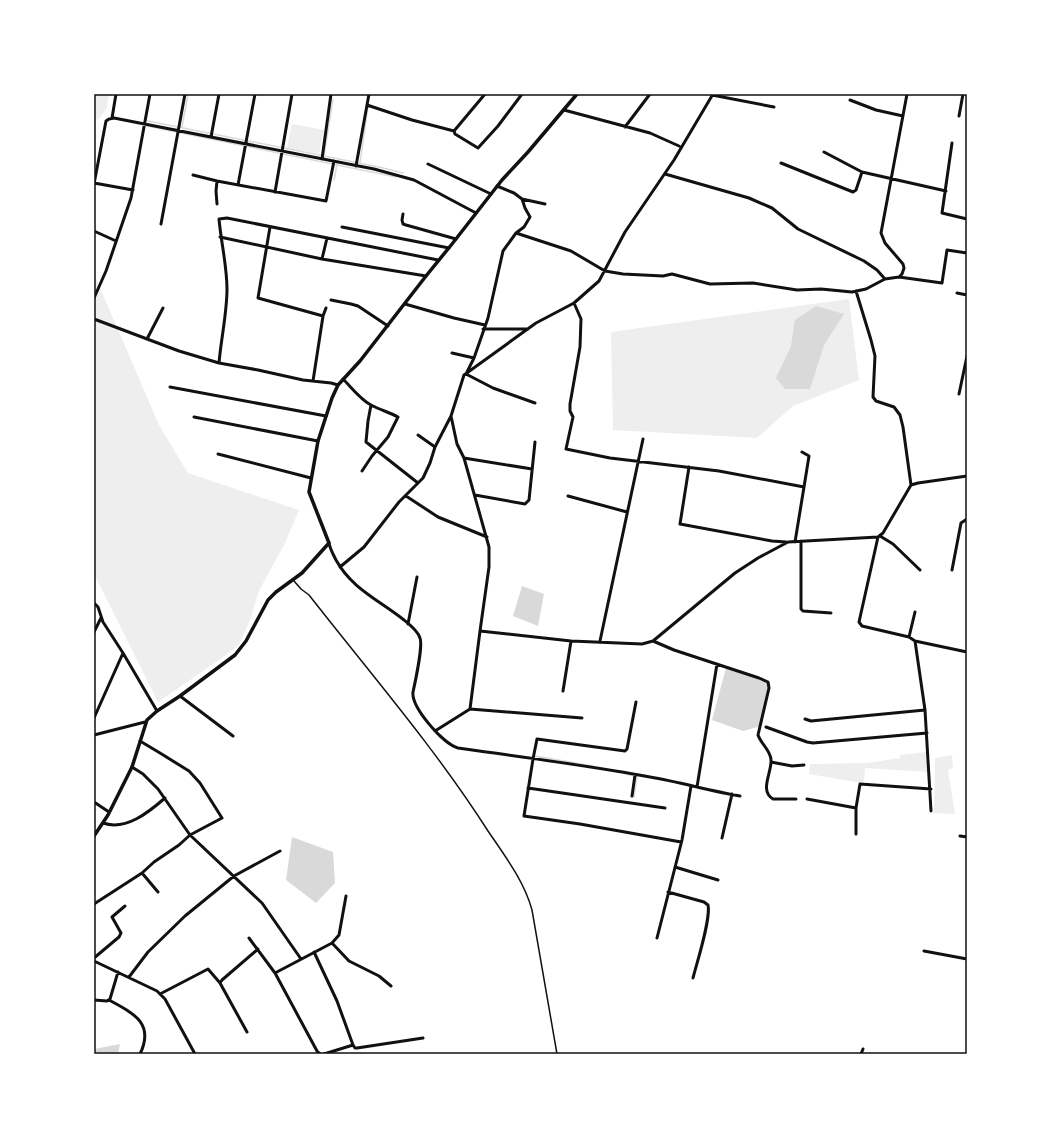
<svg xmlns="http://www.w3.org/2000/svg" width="1061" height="1148" font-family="'Source Serif 4',serif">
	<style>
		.green { fill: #eee }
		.water { fill: #d9d9d9 }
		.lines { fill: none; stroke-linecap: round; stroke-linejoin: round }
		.stream { stroke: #d9d9d9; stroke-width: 1.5 }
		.service { stroke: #111; stroke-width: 1.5 }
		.minor { stroke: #111; stroke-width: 3 }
		.tertiary { stroke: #111; stroke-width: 3.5 }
		.neatline { fill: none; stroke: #111; stroke-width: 1.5 }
	</style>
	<rect width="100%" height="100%" fill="#fff"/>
	<path class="green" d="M94 94H109L107 108 99 119 94 120Z
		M292 124 324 130 319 154 287 148Z
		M94 274 159 425 188 473 299 510 285 543 259 591 250 620 239 645 225 656 158 702 94 574Z
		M849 299 859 380 793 406 757 438 613 430 611 332Z
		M927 752 928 772 865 768 864 781 861 783 809 774 810 764 867 763 900 758V755Z
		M952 755 953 768 948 770 955 814 934 813 935 758Z"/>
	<path class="water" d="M816 306 844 314 824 345 810 389H785L776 378 791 346 795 320Z
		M522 586 544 594 538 626 513 616Z
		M726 668 770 682 761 726 743 731 712 720Z
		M292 837 333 852 335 883 316 903 286 880Z
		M120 1044 118 1054H94V1049Z"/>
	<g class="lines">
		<path class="stream" d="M148 121 379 167 403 173
			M147 126 396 177
			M182 127 188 94
			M324 156 333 99
			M360 163 368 106
			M334 180 337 164
			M535 756 593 766
			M626 774 633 776
			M634 797 637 776H636"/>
		<path class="service" d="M294 581 301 589 309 595C370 673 435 748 488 831 505 856 524 881 532 910L557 1054"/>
		<path class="minor" d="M712 95 774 107
			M850 100 876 110 903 116
			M367 105 412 120 454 131 455 134 478 148 498 126 522 94
			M564 110 650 133 679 146
			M959 116 963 94
			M112 118 116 94
			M625 127 650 94
			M454 131 485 94
			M211 137 219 94
			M952 143 942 213 967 219
			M824 152 862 172 946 191
			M322 159 331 94
			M781 163 853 192 856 190 862 172
			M428 164 491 194
			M356 166 369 94
			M665 174 749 198 772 208 798 229 864 261 877 270 885 279
			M193 175 217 181 326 201 334 161
			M94 183 133 190
			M94 184 106 121 109 119 114 118 374 169 414 180 476 213
			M238 185 255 94
			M275 192 292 94
			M522 199 545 204
			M217 204 216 191 217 181
			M403 214 402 220 403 224 406 225 456 239
			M161 224 185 94
			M270 227 258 298 323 316 313 381
			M342 227 449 248
			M94 231 116 241
			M516 233 571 251 605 271 623 274 663 276 672 274 710 284 753 283 797 290 821 289 852 292 866 289 885 279 899 277 902 274 904 268 903 264 885 243 881 233 907 94
			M220 237 322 259 426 276
			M322 259 327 238
			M899 277 942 283 947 250 967 253
			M856 291 871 340 875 356 873 397 876 401 894 407 900 415 903 427 911 485
			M957 293 967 295
			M94 298 106 271 131 198 150 94
			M331 300 351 304 358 306 388 326
			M574 303 581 319 580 347 570 404V411L573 417 566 449 610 458 719 471 804 487 795 542
			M405 304 454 318 485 325
			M323 316 326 308
			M94 319 179 351 219 363 258 370 303 380 331 383 338 385
			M483 329H528
			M147 339 163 308
			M452 353 474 358
			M219 363C221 339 227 313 227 289 227 266 221 242 219 219L227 218 438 260
			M467 372 474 358 488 318 503 251 516 233 524 227 530 217 525 208 522 199 514 193 497 186
			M466 374 493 388 535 403
			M343 379C352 388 360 399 371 405 380 410 389 412 398 417L388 437 372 456 362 471
			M170 387 326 416
			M959 394 967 356
			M371 405 368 421 366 442 418 483
			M451 416 457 444 464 458 489 547V567L480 631
			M194 417 318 441
			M418 435 435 447
			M802 452 809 456 804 487
			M218 454 311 478
			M464 458 532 469
			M689 467 680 524 772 541 786 542
			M475 495 525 504 529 500 535 442
			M406 496 438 517 487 537
			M568 496 627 512
			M880 536 893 544 920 570
			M878 537 859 622 862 626 909 637 915 641 925 710 931 811
			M801 541V609L803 611 831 613
			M329 543C330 549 333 554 336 560 352 589 379 600 404 620 409 624 418 631 420 638 423 645 415 683 413 692 411 707 443 744 458 748 522 757 586 765 650 777 680 782 710 791 740 796
			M340 567 364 547 399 502 423 478 430 463 435 447 451 416 464 375 536 323 574 303 599 281 625 232 674 160 713 94
			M952 570 961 523 967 519
			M94 603 98 607 103 622 123 653 157 711
			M408 624 417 577
			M94 632 101 618
			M909 637 915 612
			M600 641 643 439
			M653 641 674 650 759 678 768 682 769 688 758 735C761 744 771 751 771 760 772 772 759 791 773 799H796
			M915 641 967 652
			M563 691 571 641
			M180 696 233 736
			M636 702 627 749 625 751 537 739 533 759 524 816 580 824 681 842
			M470 709 480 631 571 641 642 644 653 641 735 573 758 558 788 542 878 537 883 533 911 485 918 483 967 476
			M94 718 123 653
			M805 719 811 721 925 710
			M766 727 807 742 813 743 927 733
			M435 731 470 709 582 718
			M94 735 145 722
			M771 762 792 766 804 765
			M132 767 143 774 158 789 190 835 262 903 301 959
			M697 787 717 664
			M528 788 665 808
			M632 796 635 775
			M807 799 856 808
			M94 802 109 812
			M103 823C126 831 149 812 165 798
			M856 834V808L860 784 931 789
			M960 836 967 837
			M722 838 732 794
			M675 867 718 880
			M142 873 158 892
			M668 892 704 902 708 905C711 919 697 962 693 978
			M94 904 142 873 154 862 179 845 190 835 222 818 200 783 189 771 160 753 140 741
			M249 938 275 973 317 1051 320 1054
			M657 938 682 840 691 786
			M332 943 349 961 379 976 391 986
			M924 951 967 959
			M314 952 337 1001 353 1045
			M94 958 119 937 121 933 112 917 125 906
			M94 961 157 991 165 999 195 1054
			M275 973 332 943 339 935 346 896
			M129 977 148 952 185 916 234 876 280 851
			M160 994 208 969 220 983
			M94 1000 107 1001 110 999 118 972
			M109 1000C133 1013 155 1023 140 1054
			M247 1032 220 983 222 980 258 949
			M324 1054 353 1045 355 1048H357L423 1038
			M861 1054 863 1049"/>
		<path class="tertiary" d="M94 836 108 815 132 767 147 720 157 711 180 696 235 655 246 641 268 600 276 592 302 573 329 543 309 492 318 441 332 398 338 385 360 361 426 276 452 244 502 180 528 152 577 94"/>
	</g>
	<rect width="1061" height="1148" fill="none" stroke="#ffffff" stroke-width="190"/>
	<rect x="95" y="95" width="871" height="958" class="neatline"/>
</svg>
